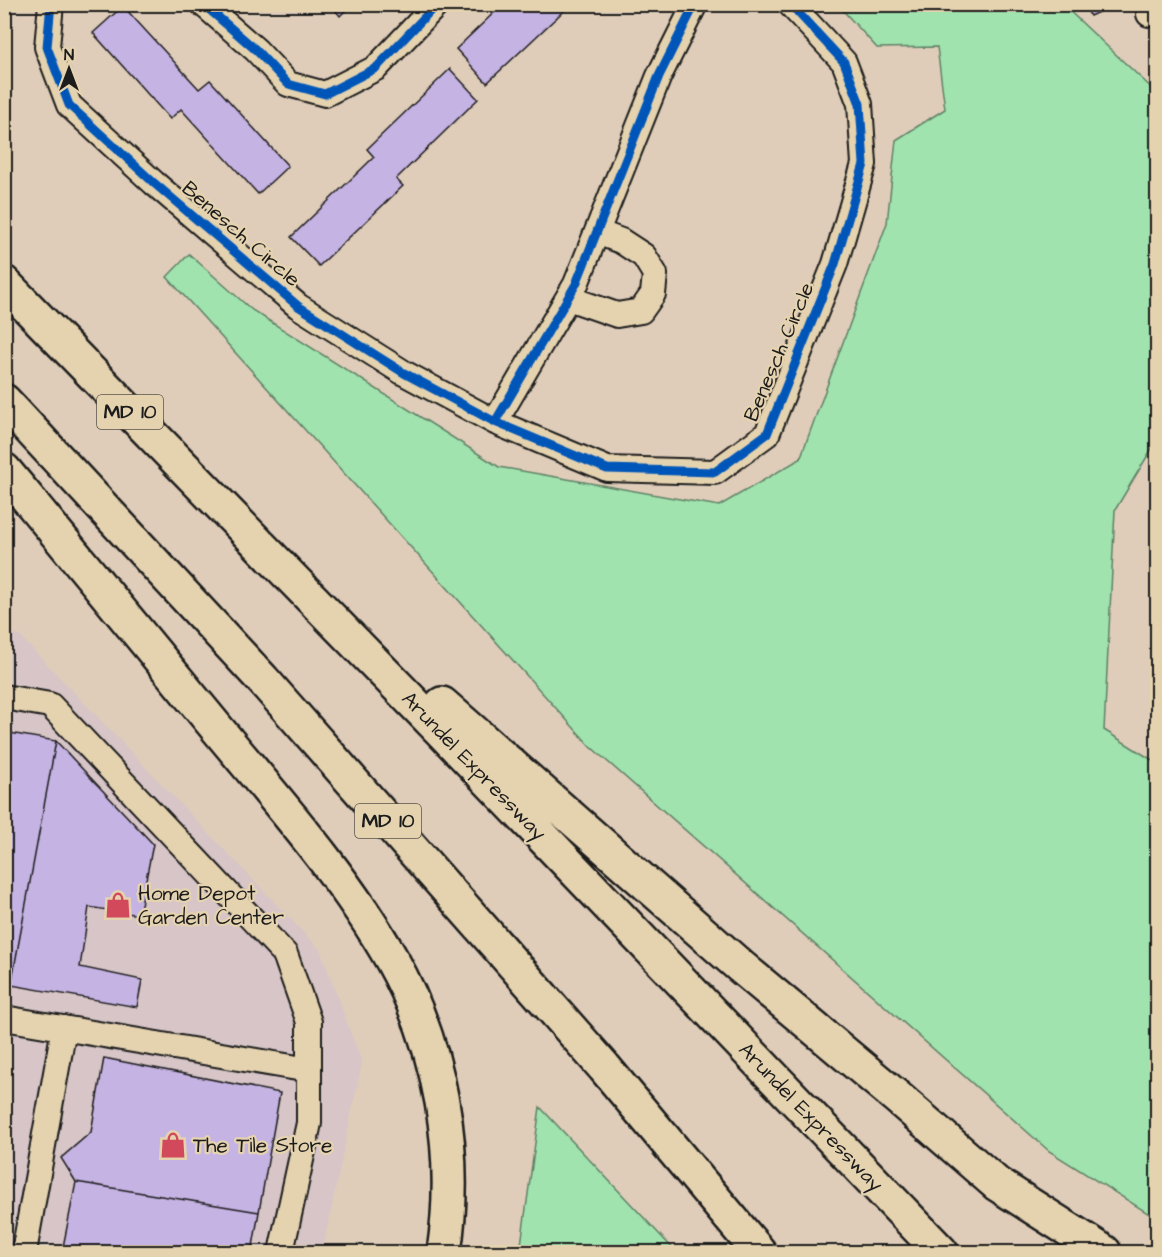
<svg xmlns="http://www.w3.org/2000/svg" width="1162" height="1257" font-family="'Architects Daughter',sans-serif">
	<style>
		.built { fill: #d7c5c7 }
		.green { fill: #a0e3ae; stroke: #5e8065; stroke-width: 1.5 }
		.building { fill: #c5b3e4; stroke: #1c1c1c; stroke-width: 1.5 }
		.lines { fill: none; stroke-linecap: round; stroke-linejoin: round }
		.minor-casing { stroke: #1c1c1c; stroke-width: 28 }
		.highway-casing { stroke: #1c1c1c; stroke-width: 38 }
		.minor { stroke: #e5d3b0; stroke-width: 24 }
		.highway { stroke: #e5d3b0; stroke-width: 33 }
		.cycleway-casing { stroke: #e5d3b0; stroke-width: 13 }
		.cycleway { stroke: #0057b8; stroke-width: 9 }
		.labels { text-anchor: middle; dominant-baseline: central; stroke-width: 4.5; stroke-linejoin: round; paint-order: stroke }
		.shield { fill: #e5d3b0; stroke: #585348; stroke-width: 1.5 }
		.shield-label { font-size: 20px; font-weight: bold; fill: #1c1c1c }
		.street-label { font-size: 21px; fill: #1c1c1c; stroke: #e5d3b0 }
		.poi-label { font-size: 21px; fill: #1c1c1c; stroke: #e5d3b0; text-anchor: start }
	</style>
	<rect width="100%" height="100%" fill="#dfcdba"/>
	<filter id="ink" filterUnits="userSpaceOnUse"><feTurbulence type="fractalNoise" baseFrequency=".0167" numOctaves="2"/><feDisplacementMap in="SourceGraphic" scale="12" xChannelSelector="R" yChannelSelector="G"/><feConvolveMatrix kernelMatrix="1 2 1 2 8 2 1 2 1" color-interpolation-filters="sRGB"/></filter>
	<g filter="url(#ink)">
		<path class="built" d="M5 633 19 635 320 950 362 1063 322 1252H5Z"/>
		<path class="green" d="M838 5H1063L1157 93V440L1115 510 1104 730 1157 763V1219L1049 1151 591 747 167 277 189 254 252 310 499 467 719 506 800 459 887 223 896 140 945 109 937 47 877 48Z
			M540 1107 676 1252H520Z"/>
		<path class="building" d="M330 4H352L340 16Z
			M503 4H571L487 83 456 49Z
			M1085 4H1116L1090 16Z
			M123 6 199 89 210 80 288 166 258 194 181 109 170 119 93 33Z
			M450 69 478 99 396 179 403 186 319 266 291 237 374 157 367 149Z
			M4 732 56 741 11 985 4 983Z
			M56 741 153 844 139 915 89 907 80 967 142 980 137 1007 11 985Z
			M104 1058 280 1093 259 1212 76 1182 61 1158 91 1132Z
			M76 1182 259 1212 252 1252H62Z"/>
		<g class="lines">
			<g class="minor-casing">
				<path id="minor" d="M51 4 47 47 69 105 154 183 298 306 404 373 495 422 607 469 715 472 767 434 835 264 864 164 860 104 844 62 790 4
					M203 4 256 50 288 84 325 94 376 68 437 4
					M1149 14 1158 10
					M568 298 617 315 641 311 653 294 655 274 644 256 621 241 597 232
					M495 422 576 284 659 76 695 4
					M4 697 50 705 285 954 309 1022V1123L281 1252
					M4 1018 309 1070
					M24 1252 64 1028"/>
			</g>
			<g class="highway-casing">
				<path id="highway" d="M4 283 443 733 941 1252
					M4 401 263 680 604 1067 759 1252
					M4 470C75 555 145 641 215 726 277 801 344 875 392 960 441 1048 459 1153 444 1252
					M442 704 740 966 898 1098 997 1184 1104 1252"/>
			</g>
			<use href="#minor" class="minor"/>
			<use href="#highway" class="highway"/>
			<g class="cycleway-casing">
				<path id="cycleway" d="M51 4 47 47 69 105 154 183 298 306 404 373 495 422 607 469 715 472 767 434 835 264 864 164 860 104 844 62 790 4
					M203 4 256 50 288 84 325 94 376 68 437 4
					M495 422 576 284 659 76 695 4"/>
			</g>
			<use href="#cycleway" class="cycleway"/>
		</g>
	</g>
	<defs>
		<g id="shop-bare" transform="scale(2.07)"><path d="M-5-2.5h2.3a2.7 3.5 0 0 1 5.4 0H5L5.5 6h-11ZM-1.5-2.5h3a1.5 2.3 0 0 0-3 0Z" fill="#d1495b" stroke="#e5d3b0" stroke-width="2.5" paint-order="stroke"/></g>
	</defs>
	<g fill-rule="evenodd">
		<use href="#shop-bare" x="118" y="905"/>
		<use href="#shop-bare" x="173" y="1145"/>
	</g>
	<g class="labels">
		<g class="shield">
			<rect x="97" y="395" width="66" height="34" rx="4.5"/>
			<rect x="355" y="804" width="66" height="34" rx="4.5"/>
		</g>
		<g class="shield-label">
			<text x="130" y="412">MD 10</text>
			<text x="388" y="821">MD 10</text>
		</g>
		<g class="street-label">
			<text transform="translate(241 234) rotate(41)">Benesch Circle</text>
			<text transform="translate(779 352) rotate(-67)">Benesch Circle</text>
			<text transform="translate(474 766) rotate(46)">Arundel Expressway</text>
			<text transform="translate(811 1117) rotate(46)">Arundel Expressway</text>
		</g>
		<g class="poi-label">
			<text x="138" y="893">Home Depot<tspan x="138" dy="24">Garden Center</tspan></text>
			<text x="193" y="1145">The Tile Store</text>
		</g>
	</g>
	<rect width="1162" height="1257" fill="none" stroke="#e5d3b0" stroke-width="24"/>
	<rect x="12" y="12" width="1138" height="1233" fill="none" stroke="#1c1c1c" stroke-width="2" filter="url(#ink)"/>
	<g transform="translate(69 69)" stroke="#e5d3b0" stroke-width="4.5" paint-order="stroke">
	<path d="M0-4.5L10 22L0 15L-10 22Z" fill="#1c1c1c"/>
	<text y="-9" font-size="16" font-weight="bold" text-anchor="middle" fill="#1c1c1c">N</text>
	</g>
</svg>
